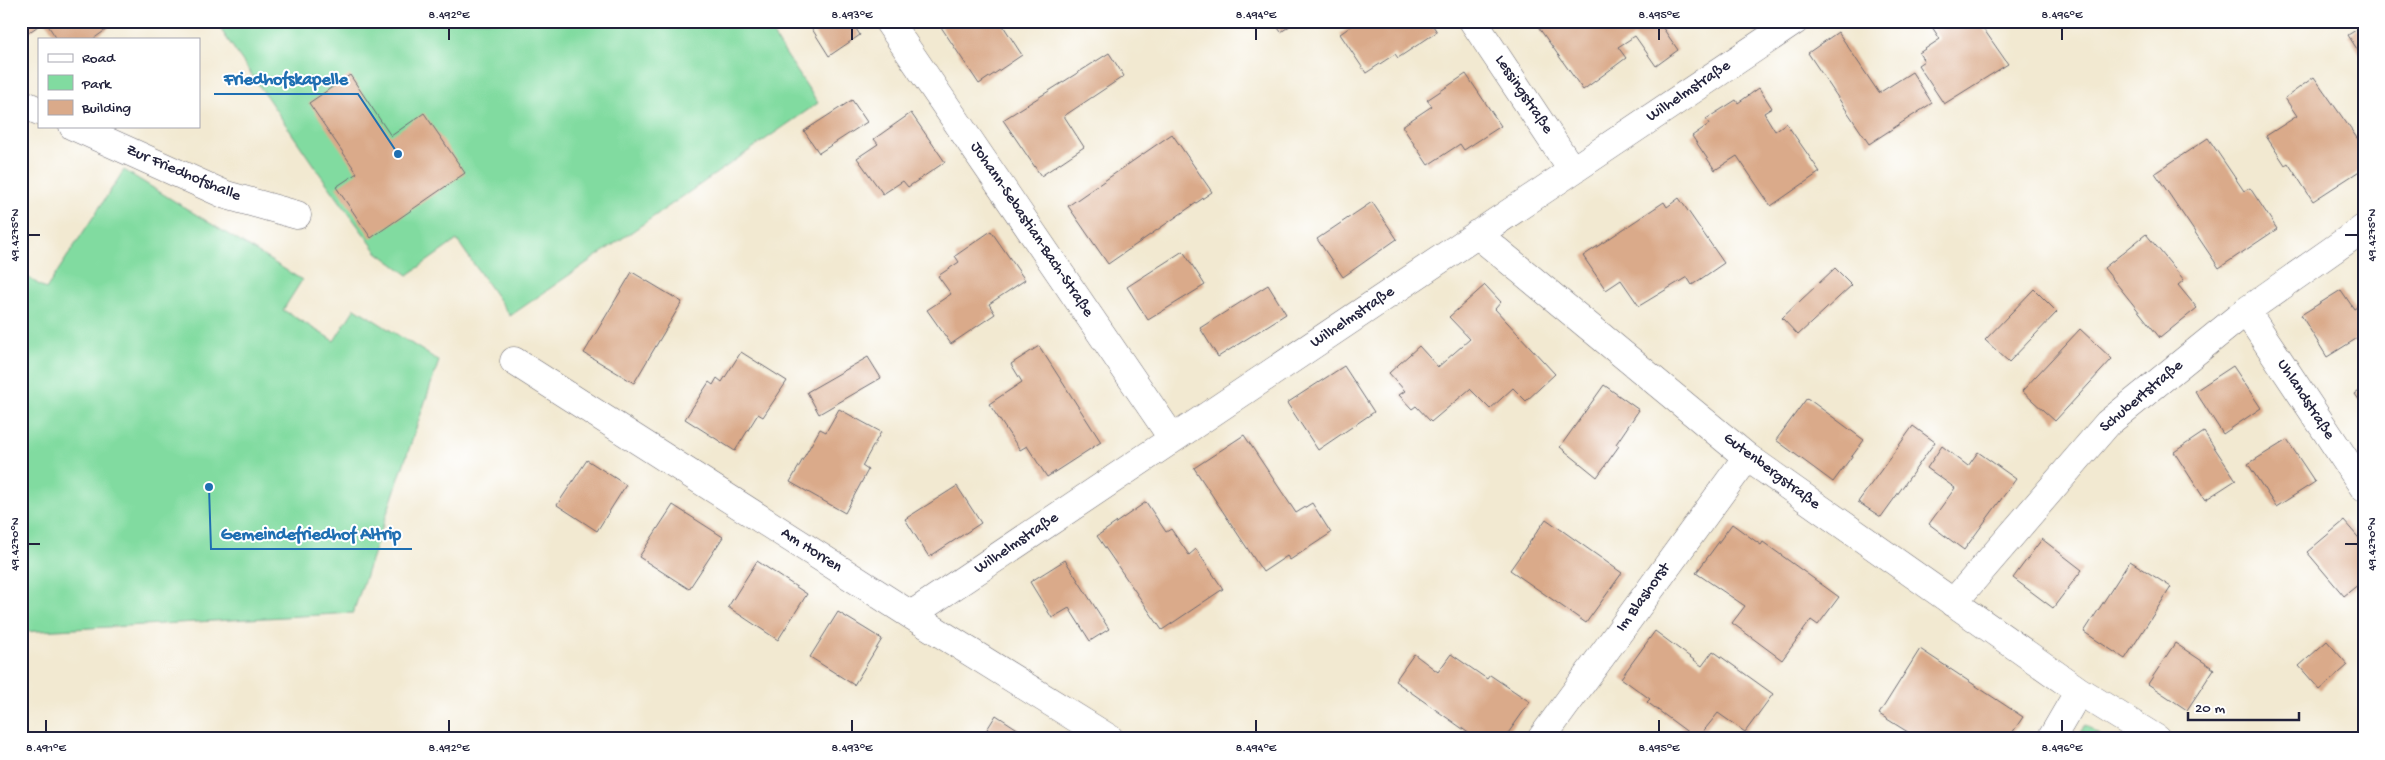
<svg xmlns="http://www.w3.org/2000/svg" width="2385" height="760" font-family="'Gochi Hand',sans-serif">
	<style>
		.green { fill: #81dba0; stroke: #527e6e }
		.building { fill: #daaa8a }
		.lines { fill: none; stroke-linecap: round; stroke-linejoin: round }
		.minor-casing { stroke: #6b6870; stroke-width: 29 }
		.minor { stroke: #fff; stroke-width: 28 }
		.ticks { fill: none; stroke: #22223b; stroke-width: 2 }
		.labels { text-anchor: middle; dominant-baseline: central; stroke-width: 4; stroke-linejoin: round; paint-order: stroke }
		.street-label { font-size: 16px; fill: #22223b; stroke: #fff }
		.leader { fill: none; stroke: #1f6fb2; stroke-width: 2 }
		.callout-dot { fill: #1f6fb2; stroke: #fff; stroke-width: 2 }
		.callout-label { font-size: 18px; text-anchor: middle; font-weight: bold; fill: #1f6fb2; stroke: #fff; stroke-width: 4; stroke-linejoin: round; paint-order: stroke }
		.neatline { fill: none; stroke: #22223b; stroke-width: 2 }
		.ticks-label { font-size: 12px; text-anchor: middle; fill: #22223b }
	</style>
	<rect width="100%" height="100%" fill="#fff"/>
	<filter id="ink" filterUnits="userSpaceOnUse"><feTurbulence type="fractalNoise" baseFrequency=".02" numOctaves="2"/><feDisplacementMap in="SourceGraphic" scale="10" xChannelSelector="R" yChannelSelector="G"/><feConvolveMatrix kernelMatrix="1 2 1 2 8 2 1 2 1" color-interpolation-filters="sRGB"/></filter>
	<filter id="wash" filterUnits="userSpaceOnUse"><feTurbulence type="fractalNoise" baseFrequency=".0096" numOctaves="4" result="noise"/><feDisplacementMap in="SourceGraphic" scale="20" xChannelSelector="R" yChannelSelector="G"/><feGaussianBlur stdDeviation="1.12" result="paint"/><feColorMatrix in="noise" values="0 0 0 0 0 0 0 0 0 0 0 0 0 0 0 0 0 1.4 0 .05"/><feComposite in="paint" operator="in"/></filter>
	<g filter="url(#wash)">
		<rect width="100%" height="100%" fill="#f2e9d1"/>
		<path class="green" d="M215 21H764L818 103 510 316 457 240 408 275 377 252 314 166Z
			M124 170 302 280 283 310 334 341 355 308 439 361 353 613 21 632V273L46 289Z
			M2085 725 2106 739H2076Z"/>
		<g id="blocks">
			<path class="building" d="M21 21H35L38 26 21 38Z
				M45 21H106L110 27 93 39H57Z
				M807 21H851L860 35 829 56Z
				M937 21H1000L1022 55 979 84Z
				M1273 21H1297L1281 32Z
				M1359 21H1430L1437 32 1398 58 1395 54 1366 73 1340 34Z
				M1548 21H1658L1678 50 1656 66 1635 36 1618 47 1626 58 1583 90 1539 28Z
				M1928 21H1978L2008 64 1944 104 1918 65 1924 61 1919 53 1940 39Z
				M2364 25V60L2348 35Z
				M1838 32 1879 93 1912 72 1932 103 1869 144 1808 53Z
				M1109 53 1124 76 1064 116 1084 147 1041 176 1003 120Z
				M1466 74 1501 126 1464 150 1460 144 1428 165 1402 126 1432 106 1427 100Z
				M350 75 391 136 424 113 465 173 371 238 336 187 357 173 309 103Z
				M2314 77 2364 148V168L2313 201 2288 163 2285 165 2266 136 2297 116 2285 98Z
				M1759 88 1772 108 1764 113 1775 131 1786 123 1820 172 1771 206 1737 156 1715 170 1692 136 1709 124 1706 119 1736 100 1738 103Z
				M852 100 867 122 819 153 804 131Z
				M911 113 945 162 908 187 903 181 883 194 857 158 878 144 874 139Z
				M1172 134 1212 192 1108 264 1068 206Z
				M2208 138 2244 191 2250 188 2277 229 2219 268 2155 173Z
				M1679 198 1724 263 1692 285 1687 277 1639 306 1621 280 1606 290 1583 256 1664 202 1667 207Z
				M1372 202 1397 239 1343 277 1317 239Z
				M991 231 1025 280 989 304 995 314 951 344 927 310 951 294 938 276 959 262 955 256Z
				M2146 234 2184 280 2178 285 2197 308 2160 338 2104 268Z
				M1183 251 1205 285 1148 320 1127 287Z
				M1835 268 1852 285 1798 335 1782 318Z
				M632 272 682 302 634 383 584 353Z
				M1268 285 1286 314 1218 357 1200 328Z
				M1485 285 1501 302 1495 309 1555 374 1526 401 1513 388 1490 409 1470 389 1431 422 1416 406 1412 409 1399 395 1405 391 1389 373 1419 346 1438 367 1470 339 1449 317Z
				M2034 289 2057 312 2009 362 1985 340Z
				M2341 290 2354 309 2359 306 2364 313V334L2327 357 2301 315Z
				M2080 329 2112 359 2055 421 2022 391Z
				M1039 346 1101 442 1047 477 1027 446 1020 450 989 404 1022 382 1011 364Z
				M741 352 787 381 763 417 758 414 735 451 685 419 709 382 713 385 717 378 722 382Z
				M868 357 881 378 819 414 807 392Z
				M1344 366 1374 412 1318 450 1287 403Z
				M2233 366 2261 408 2223 434 2195 391Z
				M1604 385 1639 410 1616 444 1619 446 1597 477 1560 447Z
				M2364 388V407L2355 394Z
				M1807 398 1864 440 1833 482 1776 440Z
				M839 409 881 432 862 466 868 470 845 513 790 482 820 429 826 432Z
				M1913 426 1935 442 1881 517 1858 502Z
				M2204 432 2236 480 2205 500 2174 452Z
				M1244 435 1296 513 1312 503 1331 533 1290 560 1287 556 1263 572 1194 468Z
				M2287 440 2315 482 2276 507 2248 464Z
				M1942 446 1968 466 1978 452 2016 479 1964 550 1929 524 1955 488 1927 468Z
				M587 460 626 485 597 531 557 505Z
				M957 486 981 523 929 557 905 519Z
				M1146 502 1166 532 1171 529 1189 555 1196 549 1223 589 1162 630 1097 536Z
				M673 505 723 537 689 589 639 557Z
				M1546 519 1622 573 1586 623 1510 570Z
				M2344 521 2364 544V580L2344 596 2307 552Z
				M1732 524 1761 545 1763 542 1839 597 1818 625 1811 620 1782 660 1732 623 1745 606 1696 573Z
				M2042 539 2082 570 2053 608 2013 578Z
				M1065 560 1109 629 1090 641 1069 608 1052 618 1030 582Z
				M757 561 807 594 778 640 728 607Z
				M2130 561 2171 587 2125 659 2084 632Z
				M838 612 882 639 854 685 810 657Z
				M1655 631 1702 666 1713 651 1773 694 1745 732 1718 713 1697 739 1647 702 1650 699 1621 678Z
				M2327 641 2348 665 2320 690 2299 666Z
				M2175 643 2214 669 2187 710 2148 684Z
				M1920 649 2023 717 2008 739H1919L1879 714Z
				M1414 654 1438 672 1451 654 1487 679 1490 675 1530 702 1504 739H1477L1395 681Z
				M996 715 1019 730 1016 735 1023 739H981Z"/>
		</g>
	</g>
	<g filter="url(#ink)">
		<use href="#blocks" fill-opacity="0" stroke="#6b6870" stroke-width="1"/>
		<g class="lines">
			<g class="minor-casing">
				<path id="minor" d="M888 21 1173 439
					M1473 21 1572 170
					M21 103 39 111
					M73 126 226 195 297 215
					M1477 234 1747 457 2079 691 2157 739
					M2246 311 2364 488
					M514 361 911 615 1110 739
					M1953 603 2108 423 2246 311 2364 228
					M911 615 1795 21
					M1541 739 1747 457
					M2051 739 2079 691"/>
			</g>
			<use href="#minor" class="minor"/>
		</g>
	</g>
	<path class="ticks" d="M449 28V40M852 28V40M1256 28V40M1659 28V40M2062 28V40M28 235H40M2345 235H2358M28 544H40M2345 544H2358M46 720V732M449 720V732M852 720V732M1256 720V732M1659 720V732M2062 720V732"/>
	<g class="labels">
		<g class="street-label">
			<text transform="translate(1689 92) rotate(-34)">Wilhelmstraße</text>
			<text transform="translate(1523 95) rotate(56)">Lessingstraße</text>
			<text transform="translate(183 174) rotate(23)">Zur Friedhofshalle</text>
			<text transform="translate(1031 230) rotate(56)">Johann-Sebastian-Bach-Straße</text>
			<text transform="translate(1353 318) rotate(-34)">Wilhelmstraße</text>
			<text transform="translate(2142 397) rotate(-40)">Schubertstraße</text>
			<text transform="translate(2305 400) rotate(57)">Uhlandstraße</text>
			<text transform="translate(1771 472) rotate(37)">Gutenbergstraße</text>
			<text transform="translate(1017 544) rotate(-34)">Wilhelmstraße</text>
			<text transform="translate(811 551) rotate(33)">Am Horren</text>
			<text transform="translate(1644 598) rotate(-54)">Im Blashorst</text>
		</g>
	</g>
	<path class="leader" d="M398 154L358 94H214M209 487L211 549H412"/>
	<g class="callout-dot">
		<circle cx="398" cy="154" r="5"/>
		<circle cx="209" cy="487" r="5"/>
	</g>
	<g class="callout-label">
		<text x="286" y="84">Friedhofskapelle</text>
		<text x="311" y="539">Gemeindefriedhof Altrip</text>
	</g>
	<rect width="2385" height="760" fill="none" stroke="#fff" stroke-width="55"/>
	<rect x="38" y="38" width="162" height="90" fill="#ffffff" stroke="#a7a7b1"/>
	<rect x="48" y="54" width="25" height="8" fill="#ffffff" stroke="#a7a7b1"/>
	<text x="82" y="62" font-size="15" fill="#22223b">Road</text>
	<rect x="48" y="75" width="25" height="15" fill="#81dba0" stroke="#a7a7b1"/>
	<text x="82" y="88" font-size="15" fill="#22223b">Park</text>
	<rect x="48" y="100" width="25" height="15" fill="#daaa8a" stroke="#a7a7b1"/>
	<text x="82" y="112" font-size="15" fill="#22223b">Building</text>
	<path d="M2188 712v8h111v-8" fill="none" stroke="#22223b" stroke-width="2.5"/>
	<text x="2195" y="712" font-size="15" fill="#22223b" stroke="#ffffff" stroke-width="4" paint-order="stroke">20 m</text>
	<rect x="28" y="28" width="2330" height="704" class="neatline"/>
	<g class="ticks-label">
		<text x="449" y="18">8.492°E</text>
		<text x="852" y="18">8.493°E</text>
		<text x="1256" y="18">8.494°E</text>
		<text x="1659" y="18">8.495°E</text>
		<text x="2062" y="18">8.496°E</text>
		<text transform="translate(14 235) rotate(-90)" y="4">49.4275°N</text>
		<text transform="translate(2371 235) rotate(-90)" y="4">49.4275°N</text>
		<text transform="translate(14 544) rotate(-90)" y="4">49.4270°N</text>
		<text transform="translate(2371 544) rotate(-90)" y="4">49.4270°N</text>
		<text x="46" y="751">8.491°E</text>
		<text x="449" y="751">8.492°E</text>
		<text x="852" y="751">8.493°E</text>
		<text x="1256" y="751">8.494°E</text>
		<text x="1659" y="751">8.495°E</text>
		<text x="2062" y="751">8.496°E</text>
	</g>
</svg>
